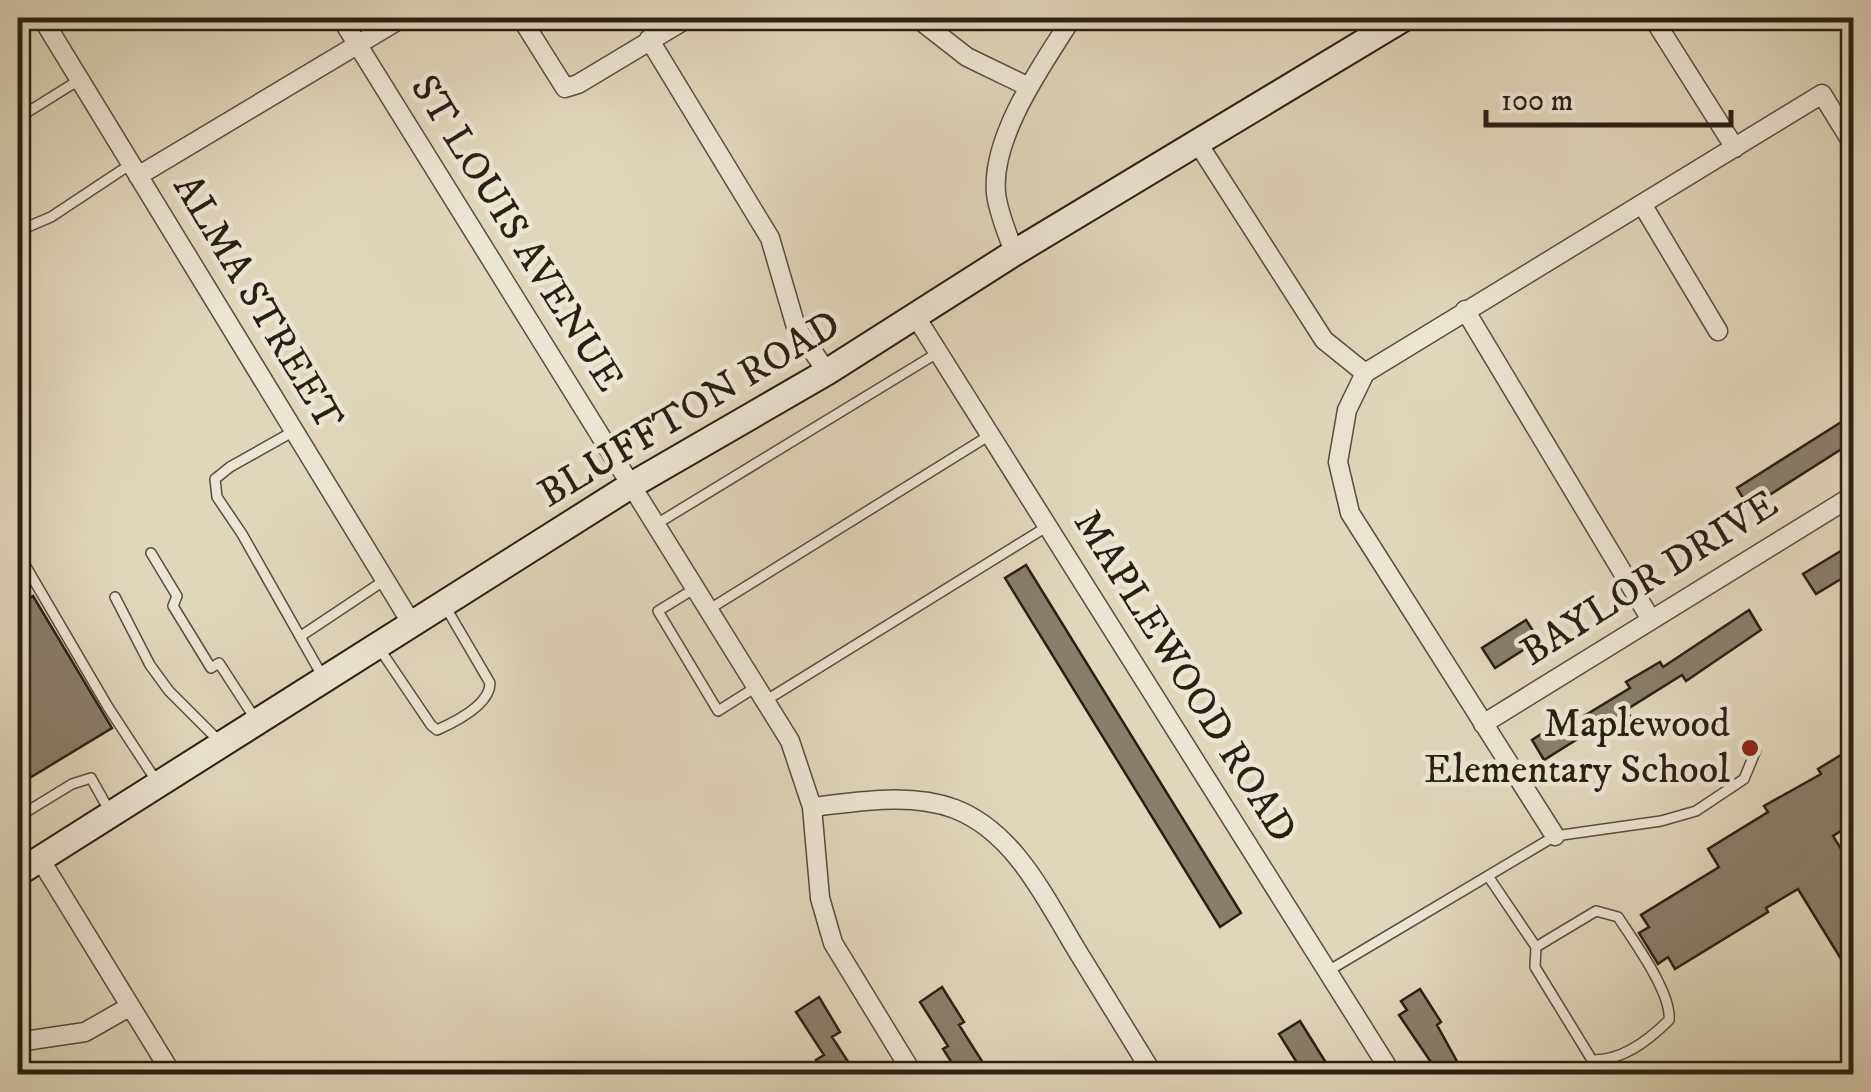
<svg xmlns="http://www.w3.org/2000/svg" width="1871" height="1092" font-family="'IM FELL DW Pica',serif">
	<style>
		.building { fill: #887f6a; stroke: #292013; stroke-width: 2.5 }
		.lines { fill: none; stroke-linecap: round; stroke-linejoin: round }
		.service-casing { stroke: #574e3d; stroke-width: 12 }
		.minor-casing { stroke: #574e3d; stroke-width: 21 }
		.secondary-casing { stroke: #292013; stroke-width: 29 }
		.service { stroke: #ebe5d3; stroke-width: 9 }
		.minor { stroke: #ebe5d3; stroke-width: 18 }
		.secondary { stroke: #ebe5d3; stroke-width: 25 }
		.poi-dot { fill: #8f2418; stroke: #ebe5d3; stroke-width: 4 }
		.labels { text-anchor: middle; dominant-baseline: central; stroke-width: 9; stroke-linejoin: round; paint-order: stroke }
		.street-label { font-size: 40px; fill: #292013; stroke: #ebe5d3 }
		.poi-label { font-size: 40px; fill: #292013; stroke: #ebe5d3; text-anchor: end }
	</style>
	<rect width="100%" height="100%" fill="#e0d7bb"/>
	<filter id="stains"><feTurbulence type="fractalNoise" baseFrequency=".002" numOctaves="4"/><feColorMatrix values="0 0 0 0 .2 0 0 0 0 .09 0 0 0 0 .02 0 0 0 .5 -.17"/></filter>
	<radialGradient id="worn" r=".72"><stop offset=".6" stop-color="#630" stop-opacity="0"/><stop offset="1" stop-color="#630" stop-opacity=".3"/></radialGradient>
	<path class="building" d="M1854 414V441L1749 508 1737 488Z
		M1854 543V571L1816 594 1803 574Z
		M1026 565 1241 913 1220 927 1005 578Z
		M33 596 112 728 18 785V606Z
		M1749 610 1761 630 1686 681 1682 675 1626 710 1630 716 1596 736 1592 730 1544 760 1532 740 1565 719 1569 725 1630 688 1626 682 1660 662 1663 667Z
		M1526 620 1539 640 1495 668 1482 648Z
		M1854 747V813L1847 817 1852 824 1833 836 1854 870V980L1798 889 1766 908 1768 912 1675 969 1668 957 1658 964 1639 933 1649 927 1641 915 1719 867 1708 849 1768 812 1764 806 1821 774 1818 769Z
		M942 987 964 1022 959 1025 987 1069 979 1074H959L943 1049 948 1046 920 1002Z
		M1420 989 1441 1022 1437 1025 1464 1074H1439L1399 1015 1407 1010 1401 1001Z
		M819 997 840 1032 832 1037 856 1074H825L816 1060 824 1055 796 1012Z
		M1300 1021 1333 1074H1304L1279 1034Z"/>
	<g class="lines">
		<g class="service-casing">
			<path id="service" d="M18 118 79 80
				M18 231 51 217 131 164
				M294 431 230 467 215 479 217 497 242 534 324 679
				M655 525 939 352
				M151 553 177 596 173 606 211 668 219 663 256 720
				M18 564 25 565 108 707 157 782
				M694 589 658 611 718 711 756 687
				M115 597 150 665 169 691 220 742
				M708 610 990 435
				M301 636 385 580
				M379 648 431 725 437 730C455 722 490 705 490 683L445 606
				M765 701 1048 526
				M18 817 72 784 91 778 110 812
				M1488 876 1536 947 1535 967 1592 1060C1622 1061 1648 1041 1669 1020 1672 993 1633 940 1618 917L1596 911 1536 947
				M1328 971 1555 836 1661 821 1696 811 1744 779 1756 750"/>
		</g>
		<g class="minor-casing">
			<path id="minor" d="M42 18 412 624
				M341 18 790 741 812 807 820 898 833 943 913 1074
				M521 18 565 88 578 84 688 18
				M917 18 967 57 1029 87
				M1653 18 1735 148
				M649 39 770 238 796 327 827 372
				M1197 142 1324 340 1365 373
				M138 176 402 18
				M1642 204 1718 331
				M1014 253C1008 234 998 213 996 193 991 136 1043 64 1072 18
				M1465 310 1650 618
				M916 317 1392 1074
				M1365 373 1822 94 1854 146
				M1365 373 1347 410 1338 462 1350 513 1555 836
				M1483 724 1854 495
				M812 807C858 802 910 792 955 809 1017 833 1048 904 1081 957 1105 996 1129 1035 1153 1074
				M40 859 172 1074
				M18 1042 85 1032 129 1007"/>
		</g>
		<g class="secondary-casing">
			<path id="secondary" d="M18 873 630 486 827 372 1014 253 1404 18"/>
		</g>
		<use href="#service" class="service"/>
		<use href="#minor" class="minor"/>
		<use href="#secondary" class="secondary"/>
	</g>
	<circle class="poi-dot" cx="1750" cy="748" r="10"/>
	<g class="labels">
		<g class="street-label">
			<text transform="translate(516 234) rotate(58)">ST LOUIS AVENUE</text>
			<text transform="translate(257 303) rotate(59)">ALMA STREET</text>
			<text transform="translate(690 410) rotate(-31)">BLUFFTON ROAD</text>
			<text transform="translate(1650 579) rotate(-32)">BAYLOR DRIVE</text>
			<text transform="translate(1184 677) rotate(58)">MAPLEWOOD ROAD</text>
		</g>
		<g class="poi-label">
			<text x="1730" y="725">Maplewood<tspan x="1730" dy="46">Elementary School</tspan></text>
		</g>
	</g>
	<rect width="1871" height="1092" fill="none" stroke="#e0d7bb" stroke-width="60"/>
	<rect x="20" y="20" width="1831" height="1052" fill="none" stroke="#292013" stroke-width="5"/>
	<rect x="30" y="30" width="1811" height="1032" fill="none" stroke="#292013" stroke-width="2.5"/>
	<path d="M1486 110v15h245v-15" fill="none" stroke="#292013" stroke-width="5"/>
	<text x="1501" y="110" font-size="30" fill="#292013" stroke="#ebe5d3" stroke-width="8" paint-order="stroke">100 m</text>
	<rect width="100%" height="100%" filter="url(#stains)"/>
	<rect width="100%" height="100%" fill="url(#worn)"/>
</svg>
